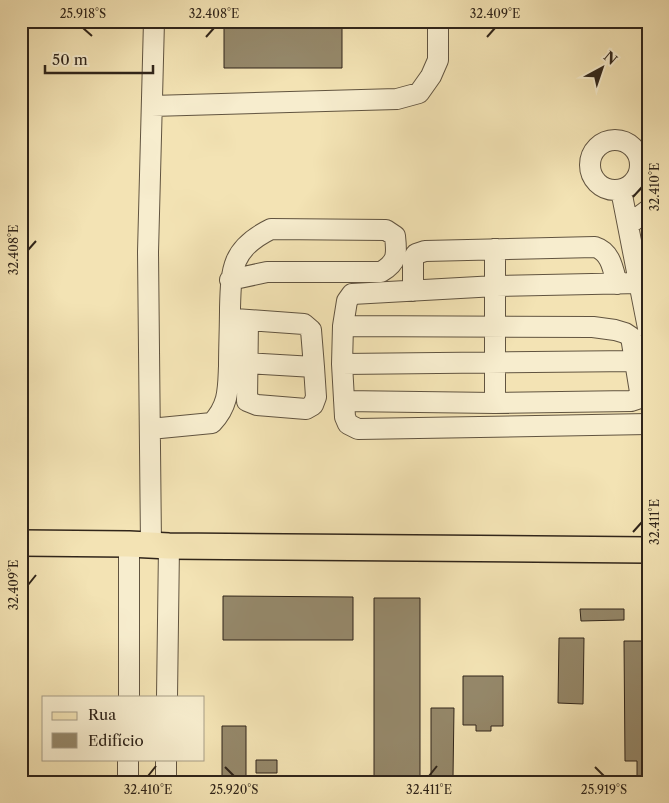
<svg xmlns="http://www.w3.org/2000/svg" width="669" height="803" font-family="'Libre Caslon Text',serif">
	<style>
		.building { fill: #95886a; stroke: #30251a }
		.lines { fill: none; stroke-linecap: round; stroke-linejoin: round }
		.minor-casing { stroke: #615440; stroke-width: 22 }
		.major-casing { stroke: #30251a; stroke-width: 28 }
		.minor { stroke: #f7edce; stroke-width: 20 }
		.major { stroke: #f3e3b4; stroke-width: 25 }
		.ticks { fill: none; stroke: #30251a; stroke-width: 2 }
		.neatline { fill: none; stroke: #30251a; stroke-width: 2 }
		.ticks-label { font-size: 12px; text-anchor: middle; fill: #30251a }
	</style>
	<rect width="100%" height="100%" fill="#f3e3b4"/>
	<filter id="stains"><feTurbulence type="fractalNoise" baseFrequency=".004" numOctaves="4"/><feColorMatrix values="0 0 0 0 .2 0 0 0 0 .09 0 0 0 0 .02 0 0 0 .5 -.17"/></filter>
	<radialGradient id="worn" r=".72"><stop offset=".6" stop-color="#630" stop-opacity="0"/><stop offset="1" stop-color="#630" stop-opacity=".3"/></radialGradient>
	<path class="building" d="M224 21H342V68H224Z
		M223 596 353 597V640H223Z
		M374 598H420V781H374Z
		M580 609H624V620L581 621Z
		M559 638H584L583 704 558 703Z
		M624 641H648V778H637V761H625Z
		M463 676H503V726H491V731H476V725H463Z
		M431 708H454L453 778H431Z
		M222 726H246V777H222Z
		M256 760H277V773H256Z"/>
	<g class="lines">
		<g class="minor-casing">
			<path id="minor" d="M152 106 397 99 419 93 431 76 438 60V21
				M590 165a25 25 0 1 1 50 0a25 25 0 1 1-50 0Z
				M621 190 648 328
				M628 225 648 210
				M495 249V403
				M639 283 496 286 352 294 347 301 343 326 342 364 345 417 348 424 358 429 648 424
				M413 291V259L416 254 425 251 595 247C611 252 613 269 617 284
				M235 319 304 324 311 330 314 367 247 363
				M248 320 247 401 257 405 306 409 313 405 316 397 314 367
				M343 326 593 327 615 330 625 333 631 337 640 392 637 399 631 401 495 403 344 401
				M342 364 635 361
				M150 429 212 423C229 405 228 389 229 366 229 347 230 327 230 308 231 268 232 248 271 229L386 230 395 236C397 254 398 262 381 272H267L230 280
				M151 545 148 252 154 21
				M129 697V544
				M167 697 169 546
				M128 782V759
				M166 782V759"/>
		</g>
		<g class="major-casing">
			<path id="major" d="M21 543 129 544 169 546 648 550"/>
		</g>
		<use href="#minor" class="minor"/>
		<use href="#major" class="major"/>
	</g>
	<path class="ticks" d="M83 28 92 36M206 37 214 28M487 37 495 28M633 197 642 187M28 250 36 241M633 532 642 522M28 585 36 575M225 767 234 776M595 767 604 776M148 776 156 766M429 776 437 766"/>
	<rect width="669" height="803" fill="none" stroke="#f3e3b4" stroke-width="55"/>
	<rect x="42" y="696" width="162" height="65" fill="#f7edce" stroke="#a79d86"/>
	<rect x="52" y="712" width="25" height="8" fill="#f3e3b4" stroke="#a79d86"/>
	<text x="88" y="720" font-size="15" fill="#30251a">Rua</text>
	<rect x="52" y="733" width="25" height="15" fill="#95886a" stroke="#a79d86"/>
	<text x="88" y="746" font-size="15" fill="#30251a">Edifício</text>
	<g transform="translate(602 68) rotate(40)" stroke="#f7edce" stroke-width="4" paint-order="stroke">
	<path d="M0-4L9 19L0 12L-9 19Z" fill="#30251a"/>
	<text y="-8" font-size="14" font-weight="bold" text-anchor="middle" fill="#30251a">N</text>
	</g>
	<path d="M45 65v8h108v-8" fill="none" stroke="#30251a" stroke-width="2.5"/>
	<text x="52" y="65" font-size="15" fill="#30251a" stroke="#f7edce" stroke-width="4" paint-order="stroke">50 m</text>
	<rect x="28" y="28" width="614" height="748" class="neatline"/>
	<g class="ticks-label">
		<text x="83" y="18">25.918°S</text>
		<text x="214" y="18">32.408°E</text>
		<text x="495" y="18">32.409°E</text>
		<text transform="translate(655 187) rotate(-90)" y="4">32.410°E</text>
		<text transform="translate(14 250) rotate(-90)" y="4">32.408°E</text>
		<text transform="translate(655 522) rotate(-90)" y="4">32.411°E</text>
		<text transform="translate(14 585) rotate(-90)" y="4">32.409°E</text>
		<text x="148" y="794">32.410°E</text>
		<text x="234" y="794">25.920°S</text>
		<text x="429" y="794">32.411°E</text>
		<text x="604" y="794">25.919°S</text>
	</g>
	<rect width="100%" height="100%" filter="url(#stains)"/>
	<rect width="100%" height="100%" fill="url(#worn)"/>
</svg>
